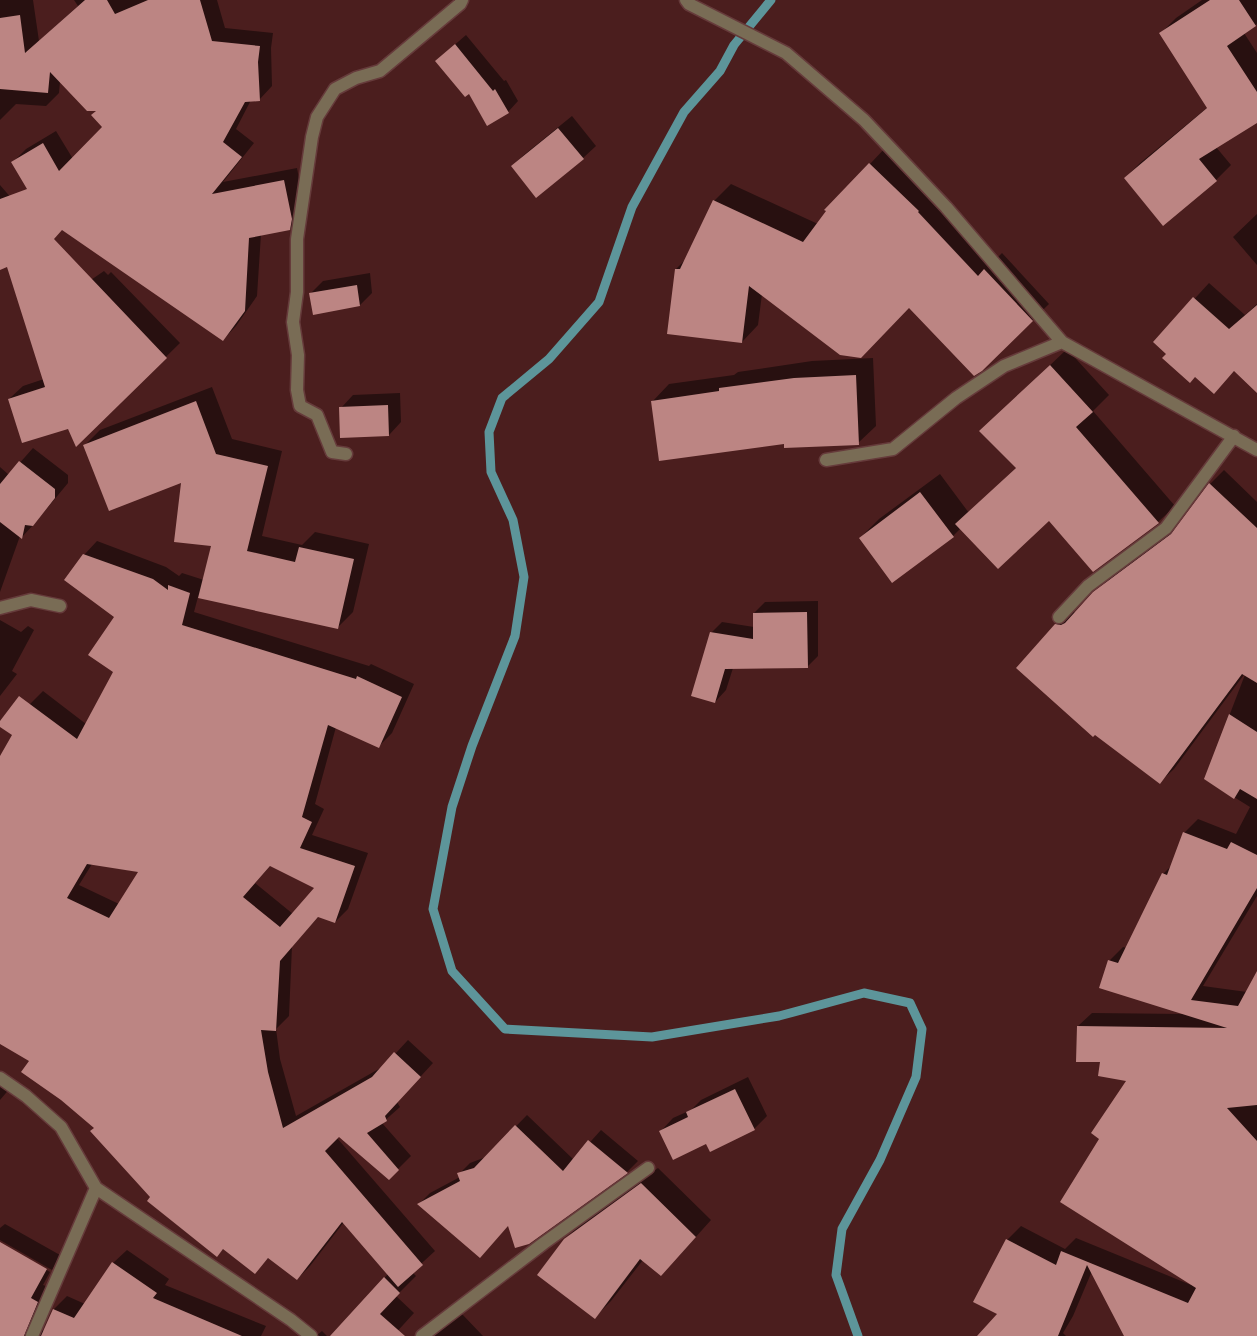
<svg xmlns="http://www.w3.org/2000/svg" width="1257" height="1336" font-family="'Roboto Condensed',sans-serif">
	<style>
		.shadow { fill: #0007; fill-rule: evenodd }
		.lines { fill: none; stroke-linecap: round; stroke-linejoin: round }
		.stream { stroke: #5d959a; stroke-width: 9 }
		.building { fill: #bc8583; fill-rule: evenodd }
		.minor-casing { stroke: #663b3b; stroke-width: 15 }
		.minor { stroke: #796c55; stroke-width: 12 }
	</style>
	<rect width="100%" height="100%" fill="#4b1e1e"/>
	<path class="shadow" d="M0 0H33L39 41 78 6 74 0H217L225 28 273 33 271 48 272 86 259 100H251L236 129 254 143 223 182 297 168 304 205 303 215 290 229 261 234 257 296 236 326 223 340 13 162 26 149 56 131 73 159 104 127 97 110 60 81 59 93 46 106 16 104 0 120Z
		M1202 0H1257V24L1244 33 1257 53V121L1216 147 1231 165 1216 180 1125 178 1140 163 1208 107 1161 33 1176 18Z
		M466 35 504 81 506 80 518 101 508 112 469 92 436 61Z
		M572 116 596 146 583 158 512 166 525 154Z
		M886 147 995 260 1002 253 1049 304 981 370 910 307 762 294 758 325 742 342 676 269 685 260 714 201 731 184 818 224 870 164Z
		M0 185 85 284 104 271 108 275 111 272 180 343 76 445 69 427 9 399 23 386 44 379 0 240Z
		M1257 214V265L1233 237Z
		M370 273 372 293 360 305 311 293 323 281Z
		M1209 283 1245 315 1257 304V391L1235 370 1213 392 1155 342Z
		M1067 349 1109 395 1093 411 1175 506 1158 522 1049 520 961 528 953 536 860 538 879 519 940 474 969 513 1017 467 998 415Z
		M873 358 876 426 858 443H785L652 402 669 384 734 375 738 372 812 361Z
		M212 387 232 439 282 451 262 536 302 545 315 532 369 544 353 612 338 627 198 597 194 612 369 666 371 664 414 684 392 733 379 746 336 727 315 804 324 809 312 835 368 853 348 909 335 922 319 916 292 946 289 1016 276 1029 280 1059 296 1116 384 1066 408 1040 433 1063 397 1102 400 1107 382 1123 411 1156 389 1178 339 1135 337 1138 435 1251 412 1272 416 1276 396 1296 414 1313 393 1336H332L388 1274 344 1222 310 1266 297 1279 269 1257 255 1272 224 1248 217 1255 152 1197 95 1127 31 1061 0 1042V759L30 704 43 691 86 724 114 671 116 617 84 555 97 541 166 567 179 576 182 573 204 580 212 545 182 481 85 445 100 430ZM92 864 140 872 119 904 79 885ZM271 865 316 888 293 914 255 883Z
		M400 393 401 422 389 435 341 408 353 395Z
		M33 448 68 475V483L34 524 22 537 20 536 0 592V467L9 475Z
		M1224 470 1257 502V896L1203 986 1247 992 1257 978V1319L1226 1336H1125L1092 1271 1073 1316 1063 1333 1066 1336H979L999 1313 1007 1240 1021 1226 1065 1249 1076 1238 1191 1285 1192 1284 1101 1138 1128 1080 1102 1061 1078 1026 1092 1013 1184 1014 1109 961 1123 947 1127 948 1163 874 1172 865 1184 833 1198 819 1236 834 1250 807 1205 779 1246 672 1174 769 1160 782 1056 625 1070 611 1075 612 1109 579 1178 527 1210 484Z
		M818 601V656L807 667 733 668 726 690 715 702 711 633 722 622 754 627V613L765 602Z
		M0 620 21 632 28 626 34 630 12 671 17 674 0 696Z
		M0 1077 11 1087 0 1100Z
		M748 1077 767 1116 754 1129 706 1142 661 1131 673 1118 691 1110 701 1100Z
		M527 1115 574 1160 601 1130 638 1161 627 1172 529 1243 509 1224 419 1204 430 1193 460 1177 459 1174 470 1163 486 1157Z
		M658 1168 711 1220 677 1258 643 1260 611 1301 595 1317 565 1239 582 1223Z
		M5 1224 60 1255 52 1270 0 1240V1228Z
		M0 1243 50 1272 43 1285 51 1288 38 1327 43 1330 44 1331 54 1309 67 1296 85 1304 113 1263 127 1250 169 1279 165 1285 266 1326 261 1336H0Z
		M462 1314 483 1336H416L427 1326 436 1334Z
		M322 1331 327 1336H316Z"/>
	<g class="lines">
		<path class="stream" d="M771 0 734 45 720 71 684 112 632 207 599 302 549 359 502 398 489 432 491 472 513 520 524 577 515 636 472 746 452 807 433 909 452 971 505 1029 652 1037 779 1016 864 993 910 1003 922 1029 916 1077 880 1160 842 1229 836 1275 858 1336"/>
	</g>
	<path class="building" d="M85 0H107L115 14 148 0H200L212 41 260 46 258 62 260 101 245 102 223 142 242 157 212 194 284 180 292 219 290 230 249 238 245 311 223 341 62 230 54 239 167 358 76 447 68 429 22 443 8 399 45 387 7 267 0 270V199L27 189 11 162 43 143 59 171 102 127 91 115 96 111H87L50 72 48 93 0 89V18L20 15 25 53Z
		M1210 0H1239L1256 26 1227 46 1257 92V123L1199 159 1217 181 1163 226 1124 178 1207 108 1159 33Z
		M455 44 493 91 495 89 509 113 487 126 469 94 465 97 435 61Z
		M558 128 584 159 536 198 511 166Z
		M869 163 919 211 918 212 978 276 984 269 1033 321 982 371 974 376 909 308 861 358 840 355 749 286 742 343 667 334 675 269H680L713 200 803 242 826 211 824 210Z
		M357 285 360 306 313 315 309 293Z
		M1193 297 1229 329 1257 305V393L1234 371 1214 394 1195 377 1190 383 1162 358 1166 354 1153 342Z
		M1050 365 1093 412 1076 427 1159 523 1093 572 1049 521 998 569 955 524 1016 468 979 431Z
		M856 375 859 445 784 448V444L659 461 651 401 719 391V388L794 378Z
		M196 401 216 454 268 466 247 551 295 562 299 547 354 559 338 629 198 598 211 546 174 542 181 483 109 511 83 445Z
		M388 405 389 436 340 438 339 407Z
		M19 461 55 489V498L33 526 25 525 22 539 0 522V484Z
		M1209 483 1257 528V683L1242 674 1160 784 1095 735 1093 737 1016 668 1055 624 1061 625 1065 623 1093 592 1171 534Z
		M920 492 954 537 892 583 859 538Z
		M83 554 153 579 168 590V585L190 593 182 625 356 679 357 676 402 697 379 748 328 725 302 817 312 822 300 848 355 866 335 923 318 917 280 961 276 1031 261 1030 268 1072 283 1128 372 1077 394 1052 421 1077 385 1116 387 1121 367 1133 399 1170 389 1180 339 1137 325 1151 423 1265 398 1287 342 1222 297 1280 268 1258 255 1274 223 1249 217 1257 147 1201 150 1197 90 1131 94 1128 61 1100 21 1072 29 1061 0 1044V756L12 735 0 727V721L19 696 77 739 113 672 88 655 114 617 64 580ZM87 864 138 872 109 918 67 898ZM270 866 314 888 280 927 243 897Z
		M807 612 808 668 725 669 715 703 691 696 710 632 753 639V613Z
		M1229 714 1257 732V799L1240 789 1234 799 1204 779Z
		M1183 832 1227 849 1231 842 1257 855V888L1191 1000 1238 1006 1257 971V1105L1227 1108 1257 1141V1336H1124L1087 1265 1058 1336H977L997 1314 973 1302 1006 1239 1056 1265 1061 1251 1188 1303 1196 1288 1060 1202 1099 1139 1091 1133 1126 1081 1098 1076 1100 1062H1076L1077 1026 1227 1028 1099 988 1108 960 1118 963 1162 873 1167 875Z
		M735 1089 755 1130 710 1152 706 1144 673 1160 659 1131 688 1117 686 1112Z
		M515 1125 563 1171 588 1140 628 1173 529 1244 515 1248 508 1226 480 1258 417 1204 460 1181 457 1173 474 1168Z
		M641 1183 696 1237 661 1276 640 1259 595 1319 537 1275 564 1239Z
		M0 1242 47 1269 31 1298 38 1302 24 1336H0Z
		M112 1262 157 1293 153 1298 242 1336H41L53 1309 74 1318Z
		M384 1277 400 1293 380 1314 405 1336H330Z"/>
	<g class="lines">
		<g class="minor-casing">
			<path id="minor" d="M686 0 689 4 786 53 864 120 946 207 1062 342 1257 450
				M346 454 332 452 317 415 300 406 297 390 298 355 293 322 297 292V239L312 137 317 117 335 89 356 78 380 71 460 4 462 0
				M826 460 893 449 956 398 1004 366 1062 342
				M0 608 31 600 60 606
				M1059 617 1088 586 1166 528 1234 436
				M0 1078 26 1096 61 1127 96 1188 291 1320 311 1336
				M32 1336 96 1188
				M422 1336 544 1243 648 1168"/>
		</g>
		<use href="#minor" class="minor"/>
	</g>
</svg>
